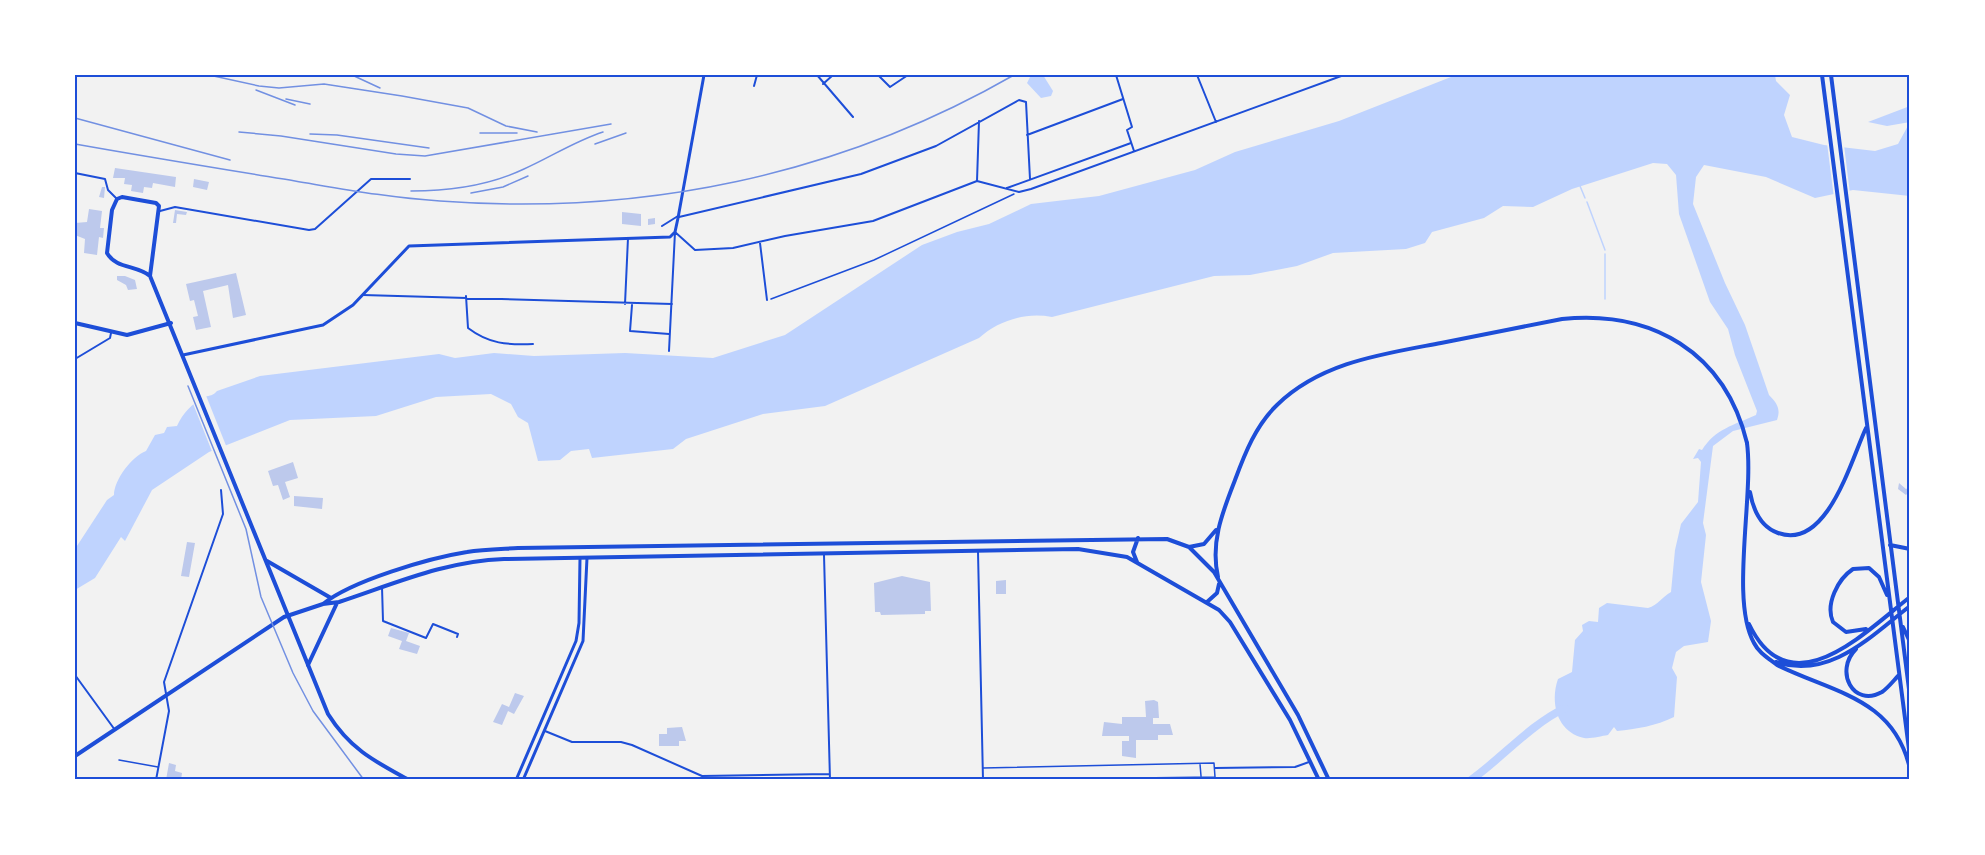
<svg xmlns="http://www.w3.org/2000/svg" width="1985" height="855" font-family="'Fira Sans',sans-serif">
	<style>
		.water { fill: #bfd3fe }
		.pier { fill: #f2f2f2 }
		.lines { fill: none; stroke-linecap: round; stroke-linejoin: round }
		.stream { stroke: #bfd3fe; stroke-width: 1.5 }
		.river { stroke: #bfd3fe; stroke-width: 8 }
		.building { fill: #bdc9ec }
		.path { stroke: #1d4ed8; stroke-width: 1.5 }
		.service { stroke: #1d4ed8; stroke-width: 1.5 }
		.pedestrian { stroke: #1d4ed8; stroke-width: 1.5 }
		.minor { stroke: #1d4ed8; stroke-width: 2 }
		.tertiary { stroke: #1d4ed8; stroke-width: 3 }
		.secondary { stroke: #1d4ed8; stroke-width: 4 }
		.primary { stroke: #1d4ed8; stroke-width: 4 }
		.trunk { stroke: #1d4ed8; stroke-width: 4 }
		.rail { stroke: #7290e2; stroke-width: 1.5 }
		.neatline { fill: none; stroke: #1d4ed8; stroke-width: 2 }
	</style>
	<rect width="100%" height="100%" fill="#f2f2f2"/>
	<path class="water" d="M1034 75H1043L1053 91 1051 96 1041 98 1027 83 1030 77Z
		M1456 75H1775L1776 81 1790 95 1784 115 1792 137 1824 145 1875 151 1898 144 1910 122 1887 126 1868 122 1910 106V196L1853 190 1815 198 1766 177 1704 165 1696 177 1693 204 1725 283 1745 325 1769 395C1777 403 1781 409 1777 420L1733 431 1713 446 1703 523 1706 535 1701 582 1711 621 1708 642 1684 646 1676 652 1672 668 1677 677 1674 717C1656 726 1636 729 1617 731L1614 727 1608 735C1601 736 1591 739 1584 738 1556 732 1550 701 1558 679L1572 672 1575 640 1583 631 1582 625 1589 621 1598 622 1599 608 1607 603 1648 608C1658 605 1662 597 1671 592L1675 550 1681 524 1698 502 1701 462 1698 458 1693 459 1699 449 1702 450C1715 429 1734 425 1756 415L1757 411 1735 355 1728 329 1710 302 1679 214 1676 175 1667 164 1653 163 1572 189 1533 207 1503 206 1484 218 1432 232 1425 243 1406 249 1333 253 1297 266 1250 275 1214 276 1052 317C1026 312 999 320 979 338L825 406 763 414 686 439 673 449 592 458 589 449 571 451 560 460 538 461 528 423 518 417 511 404 491 394 436 397 376 416 290 420 209 452 152 490 125 541 121 537 95 578 75 590V549L107 500 114 495C114 480 132 456 146 451L155 435 164 433 167 427 177 426C183 413 192 403 205 397 210 395 213 396 217 391L260 376 439 354 455 358 494 353 534 356 625 353 713 358 785 335 922 245 957 232 989 224 1031 204 1099 196 1195 170 1235 152 1339 121Z"/>
	<path class="pier" d="M1827 143 1844 145 1850 194 1834 198Z
		M205 393 227 448 213 454 192 401Z"/>
	<g class="lines">
		<path class="stream" d="M1580 186 1585 198
			M1587 202 1605 250
			M1605 254V299"/>
		<path class="river" d="M1471 780C1503 757 1530 725 1565 708"/>
	</g>
	<path class="building" d="M115 168 176 177 175 187 153 183 152 188 144 187 143 193 131 191 132 185 124 184 125 178H113Z
		M194 179 209 182 207 190 193 187Z
		M102 187H105L104 198 99 197Z
		M89 209 102 211 100 228H104L103 238 99 237 97 255 84 253 85 239 75 235V223L87 222Z
		M175 210 187 212 186 215 177 214 176 223H173Z
		M622 212 641 214V226L622 224Z
		M655 218V224L648 225V219Z
		M236 273 246 315 233 318 228 285 203 291 211 327 196 330 193 317 198 316 194 300 190 301 186 284Z
		M117 276H125L135 280 137 289 128 290 126 285 117 280Z
		M293 462 298 478 285 482 290 497 283 500 278 485 273 486 268 471Z
		M1899 483 1906 489 1910 487V495L1908 493 1906 495 1898 489Z
		M294 496 323 498 322 509 294 506Z
		M187 542 195 543 189 577 181 576Z
		M902 576 930 582 931 611H925V614L881 615 880 612H875L874 583Z
		M1006 580V594H996V581Z
		M391 628 409 633 406 641 420 646 417 654 399 649 402 641 388 636Z
		M515 693 524 696 514 714 508 711 502 725 493 722 502 704 509 707Z
		M1154 700 1158 702 1159 718H1153V724H1170L1173 735H1158V740H1136V758L1122 756V741H1129V736H1102L1104 722 1122 724V717H1146L1145 701Z
		M682 727 686 741H679V746H659V734H667V728Z
		M169 763 176 765 175 771 182 773 181 780H166Z"/>
	<g class="lines">
		<path class="path" d="M771 299 874 260 1014 194"/>
		<path class="service" d="M119 760 158 767"/>
		<path class="pedestrian" d="M1200 764 1201 776
			M979 780 1215 777 1214 763 983 768"/>
		<path class="minor" d="M817 75 853 117
			M878 75 890 87 908 75
			M1116 75 1132 127 1127 130 1134 151
			M1197 75 1216 122
			M823 84 833 75
			M754 86 757 75
			M1027 135 1123 99
			M75 173 105 179 108 190 117 199
			M977 181 979 121
			M1007 188 1131 143
			M160 211 175 207 309 230 315 229 371 179H410
			M679 217 861 174 936 146 1019 100 1026 102 1030 179
			M662 226 678 216
			M675 232 695 250 733 248 785 236 873 221 977 181 1019 192 1031 189 1344 75
			M760 243 767 300
			M363 295 672 304
			M466 296 468 328C489 344 507 345 533 344
			M625 304 628 238
			M632 305 630 331 669 334
			M669 351 675 232
			M75 359 110 338 111 333
			M978 552 983 780
			M824 555 830 780
			M382 587 383 621 426 638 433 624 458 634 457 637
			M75 675 115 730
			M545 731 572 742H621L632 745 702 776 829 774
			M1215 768 1295 767 1309 762
			M156 780 169 711 164 682 223 514 221 490"/>
		<path class="tertiary" d="M183 355 323 325 353 305 409 246 670 237 675 232 678 218 704 75
			M516 780 576 641 579 623 580 558
			M523 780 583 641 587 558"/>
		<path class="secondary" d="M75 323 127 335 171 323
			M1189 547 1204 544 1216 530
			M267 561 331 598
			M1137 562 1133 552 1138 538
			M1218 577C1210 542 1223 511 1235 480 1245 453 1256 425 1277 405 1321 362 1383 354 1441 343 1481 335 1522 327 1562 319 1652 310 1725 352 1747 443
			M1207 602 1217 593 1219 584
			M323 604C351 581 429 558 467 552 483 549 501 549 518 548L1167 539 1189 547 1214 572 1298 715 1329 780
			M308 665 337 603
			M75 756 284 617 323 604 339 602C394 584 445 561 504 559L1078 549 1127 557 1219 610 1230 622 1290 720 1319 780"/>
		<path class="primary" d="M150 276 159 206 156 203 122 197 117 199 112 210 107 253C116 269 137 265 150 276L328 714C350 749 374 761 409 780"/>
		<path class="trunk" d="M1822 75 1910 757
			M1831 75 1910 697
			M1747 443C1754 496 1730 601 1754 643 1759 653 1768 658 1777 665 1834 693 1894 698 1910 769
			M1750 492C1753 509 1761 527 1778 533 1827 551 1851 460 1866 428
			M1890 545 1910 549
			M1749 624C1790 710 1865 632 1910 597
			M1903 627 1910 642
			M1866 629 1846 632 1833 622C1825 604 1838 579 1853 569L1869 568 1879 577 1887 595
			M1856 649C1834 671 1853 708 1882 692 1888 688 1894 680 1899 675
			M1776 662C1830 680 1871 636 1910 606"/>
		<path class="rail" d="M209 75 259 86 279 88 324 84 402 96 468 108 506 126 537 132
			M352 75 380 88
			M256 90 295 105
			M286 99 310 104
			M75 118 230 160
			M239 132 281 136 396 154 425 156 611 124
			M480 133H517
			M310 134 337 135 429 148
			M75 144C148 157 222 169 295 181 343 189 391 198 440 201 642 216 838 176 1014 75
			M595 144 626 133
			M411 191C449 191 488 186 524 169 551 157 575 141 603 132
			M471 193 503 187 528 176
			M188 386 246 529 261 597 293 673 313 711 364 780"/>
	</g>
	<rect width="1985" height="855" fill="none" stroke="#ffffff" stroke-width="153"/>
	<rect x="76" y="76" width="1832" height="702" class="neatline"/>
</svg>
